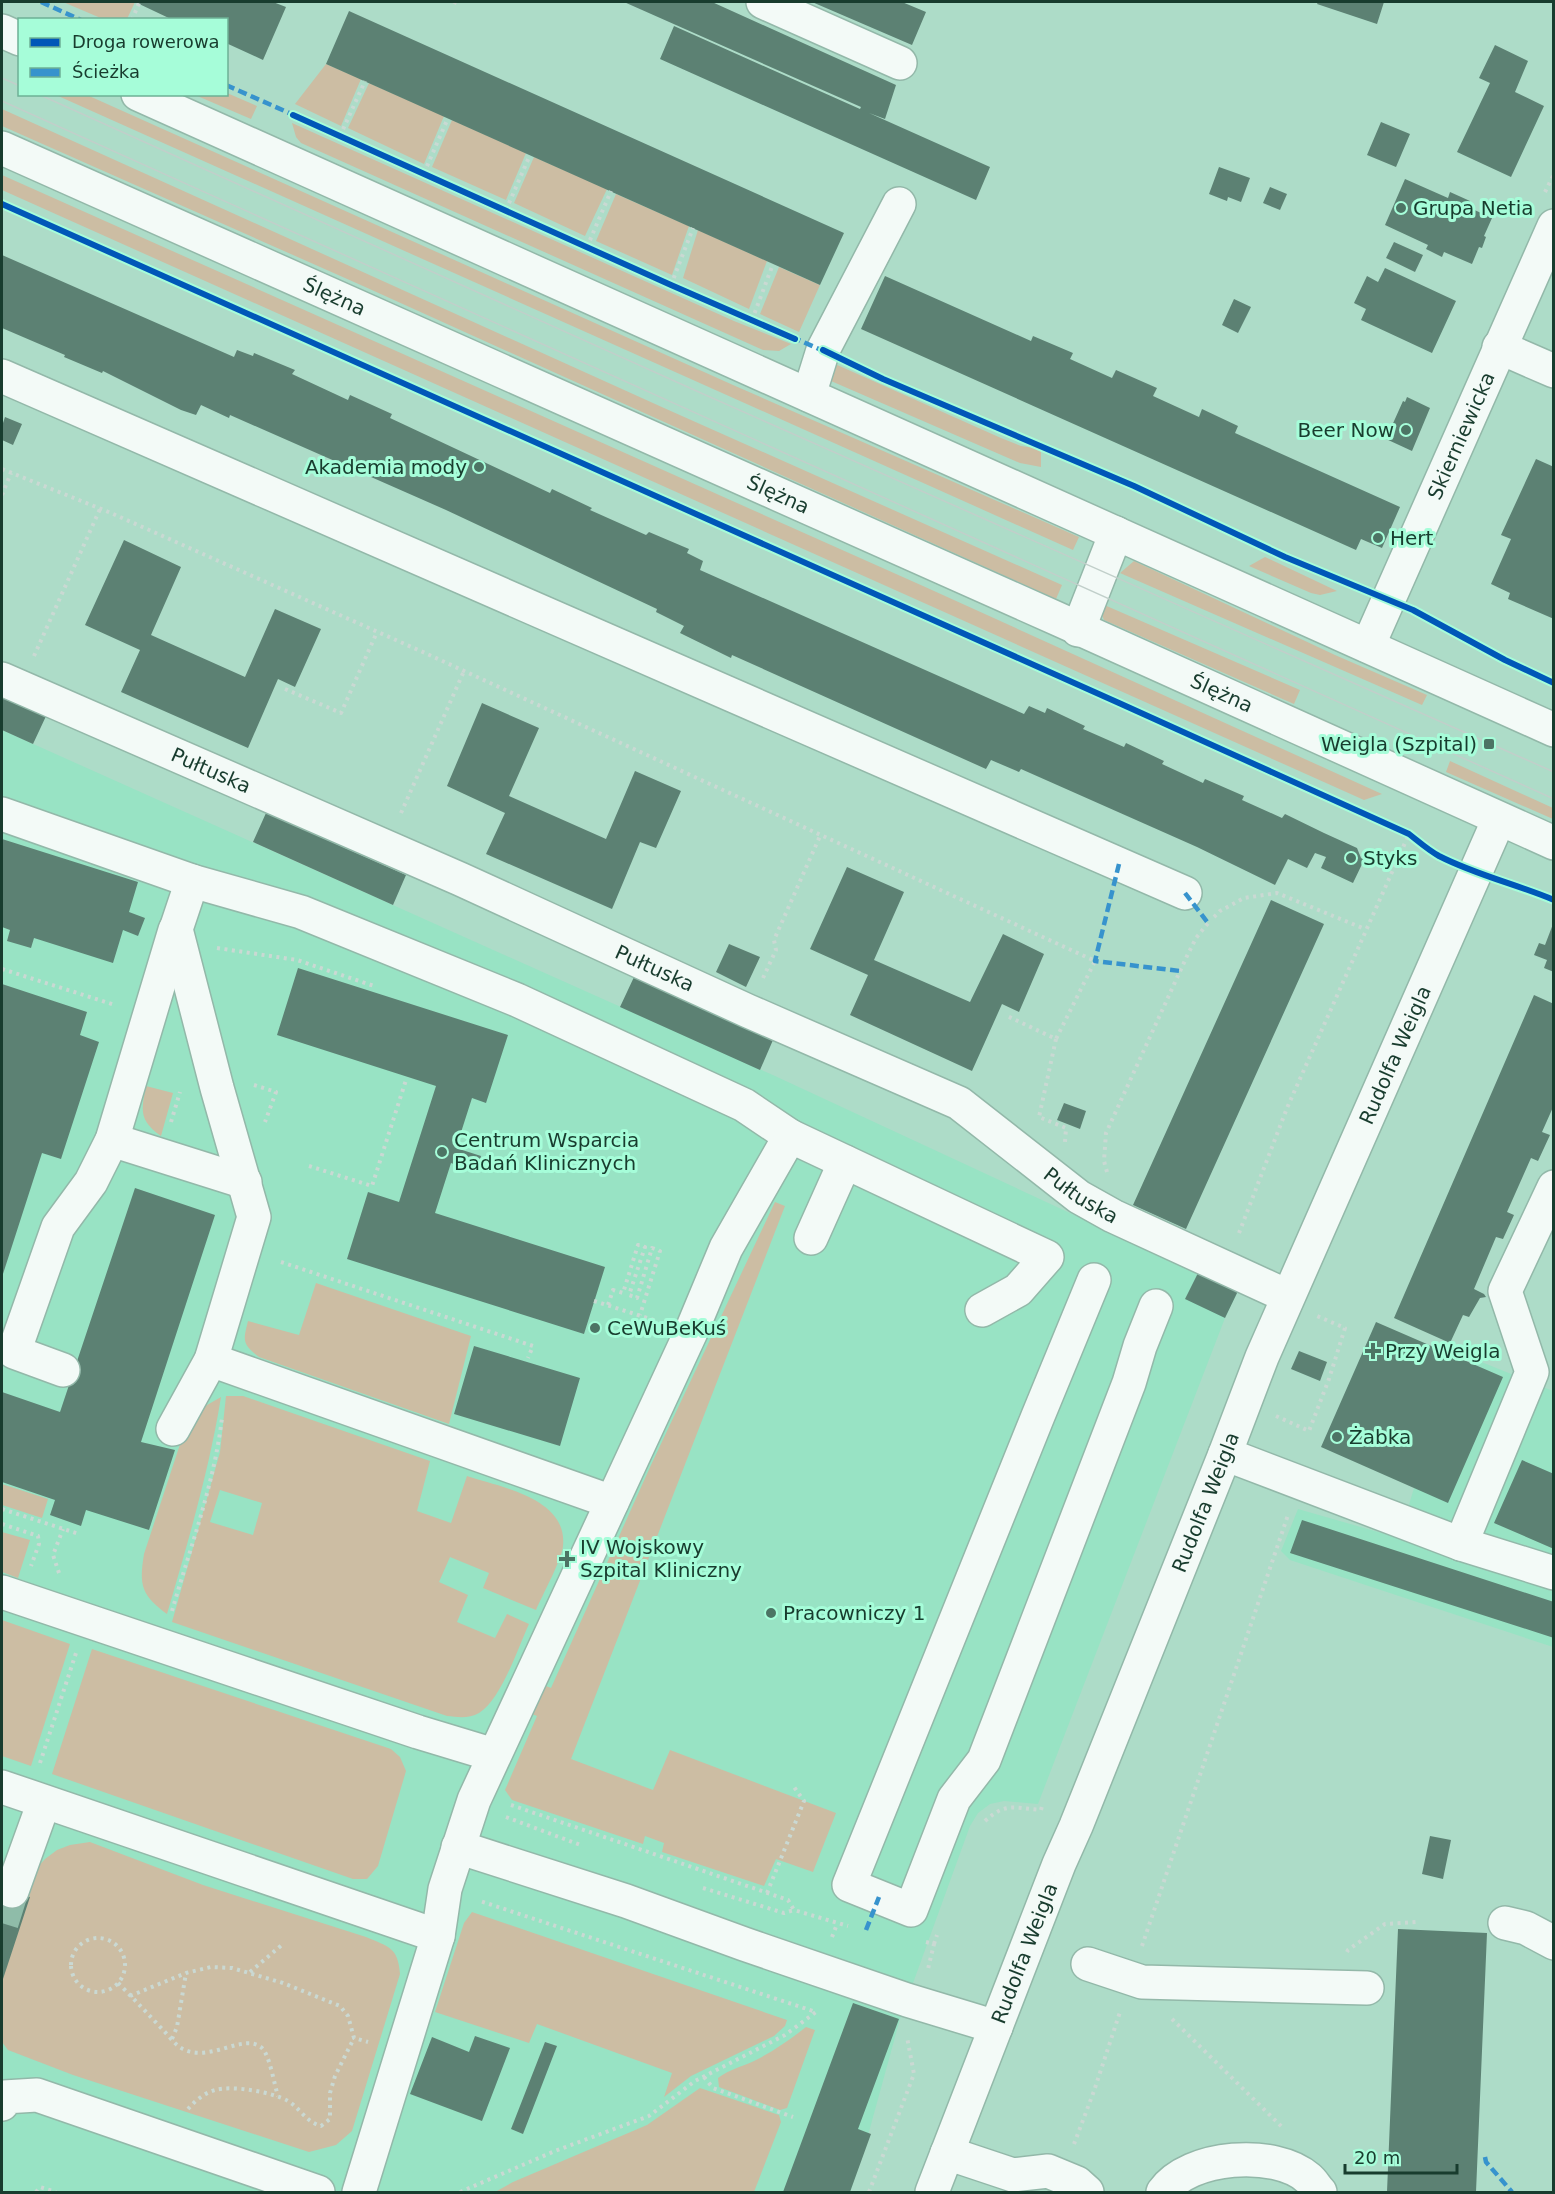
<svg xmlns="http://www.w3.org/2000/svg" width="1555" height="2194" font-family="'DejaVu Sans',sans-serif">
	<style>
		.built { fill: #98e3c4 }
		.green { fill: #ccbda3; fill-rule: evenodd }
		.building { fill: #5c8173 }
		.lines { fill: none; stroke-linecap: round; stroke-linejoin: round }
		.minor-tunnel { stroke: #8fbca9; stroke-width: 33; stroke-dasharray: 33 16; stroke-linecap: butt }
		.minor-casing { stroke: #93b8a9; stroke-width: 36 }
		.major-casing { stroke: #93b8a9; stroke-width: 36 }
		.path { stroke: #cad9d3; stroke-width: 4; stroke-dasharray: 3 4.5; stroke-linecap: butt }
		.minor { stroke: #f3faf7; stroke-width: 33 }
		.major { stroke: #f3faf7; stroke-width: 33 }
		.tram { stroke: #c1cfca; stroke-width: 1.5 }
		.quiet { stroke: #3793cd; stroke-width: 4.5; stroke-dasharray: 9 4.5; stroke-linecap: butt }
		.cycleway-casing { stroke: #a6fdd9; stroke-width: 10 }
		.cycleway { stroke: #0057b8; stroke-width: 6 }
		.poi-dot { fill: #4c7464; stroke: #a6fdd9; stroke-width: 2 }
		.labels { text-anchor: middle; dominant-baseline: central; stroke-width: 6; stroke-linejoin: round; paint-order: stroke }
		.poi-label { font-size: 20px; fill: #183c2e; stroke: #a6fdd9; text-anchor: start }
		.street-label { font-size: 20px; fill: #183c2e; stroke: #a6fdd9 }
	</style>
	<rect width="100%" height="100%" fill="#addcc8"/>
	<path class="built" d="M2 730 775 1076 1238 1291 1225 1318 1038 1804 1004 1801 990 1804 978 1813 970 1826 900 2019 864 2150 850 2192H2Z
		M1474 1359 1553 1391V1647L1290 1560 1281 1551 1298 1509 1399 1538 1414 1488 1470 1363Z"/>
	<path class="green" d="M63 2H135L127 19H103Z
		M326 64 361 79 341 126 295 104Z
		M369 83 444 116 424 164 348 128Z
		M227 93 257 106 251 119 195 95 226 94Z
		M56 95H87L733 385 1079 537 1073 550Z
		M2 109 664 408 1062 585 1056 599 363 286 2 126Z
		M452 120 526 153 506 200 432 167Z
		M292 123 734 321 791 344 779 351 763 350 301 143 296 137Z
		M534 157 607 189 585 236 514 203Z
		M2 175 923 586 1382 794 1364 800 2 190Z
		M616 194 689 226 672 275 596 241Z
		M698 230 767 261 749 309 683 278Z
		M779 267 820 285 799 332 760 314Z
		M826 360 1001 438 1021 446 1041 449V467L1020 463 831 381 826 375Z
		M1265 557 1337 591 1320 595 1311 593 1249 566Z
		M1134 561 1335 655 1427 695 1422 705 1120 573Z
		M1102 604 1300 690 1294 704 1104 620 1101 613Z
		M1450 761 1553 808V819L1446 772Z
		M146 1086 173 1093 161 1136C139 1120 141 1111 146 1086Z
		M775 1202 785 1206 571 1759 653 1790 670 1750 836 1813 813 1872 776 1859 764 1886 662 1852 664 1843 645 1836 643 1844 512 1800 505 1790 537 1716 532 1714 546 1686 551 1688 651 1465Z
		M316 1283 471 1336 449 1424 259 1357C242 1344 243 1341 248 1321L299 1335Z
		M226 1396H243L430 1461 417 1511 451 1523 467 1476C500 1487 568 1498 563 1546 562 1559 542 1596 536 1610L483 1588 489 1573 450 1557 439 1582 468 1595 457 1622 495 1638 507 1614 529 1624C518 1648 501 1700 479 1713 469 1719 457 1717 447 1716L172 1622 220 1452ZM220 1490 262 1503 253 1535 210 1522Z
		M221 1397C209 1471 188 1542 167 1614 141 1595 139 1585 144 1554L185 1429 200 1409Z
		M2 1484 48 1499 42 1518 2 1505Z
		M2 1532 30 1540 18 1578 2 1572Z
		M2 1620 70 1644 31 1766 2 1756Z
		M92 1649 391 1749 400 1757 406 1771 378 1866 367 1879H353L52 1774Z
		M90 1842 203 1885 366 1937C389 1947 398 1947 400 1974L352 2131 336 2145 309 2152 73 2075 8 2050 2 2042V1972L32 1873 45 1859 57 1850 70 1845Z
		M472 1912 787 2020 785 2026 774 2036 691 2076 664 2097 672 2073 537 2024 529 2043 435 2012 464 1923Z
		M806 2027 815 2030 787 2108 780 2110 719 2087 718 2078C729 2069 745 2066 758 2059 775 2050 791 2039 806 2027Z
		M700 2088 779 2115 781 2122 754 2192H495L513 2182 647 2125Z"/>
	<path class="building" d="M135 2H273L286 7 263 60 226 43V20H173Z
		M624 2H712L896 85 885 119 869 113 990 167 976 200 660 59 674 26 860 109 861 107Z
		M812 2H902L926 12 912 45Z
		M1318 2H1384L1377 24 1317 4Z
		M349 11 844 233 820 285 326 64Z
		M1495 45 1528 61 1515 92 1544 106 1511 177 1457 152 1490 83 1479 78Z
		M1381 122 1410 134 1396 167 1367 155Z
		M1219 167 1250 178 1241 202 1228 197 1227 201 1209 194Z
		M1405 179 1448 198 1450 192 1470 201 1468 207 1492 218 1484 236 1486 237 1482 248 1479 247 1472 264 1444 252 1442 257 1426 249 1428 245 1385 225Z
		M1270 187 1287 194 1280 210 1263 203Z
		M1394 242 1423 255 1415 272 1386 258Z
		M2 255 234 357 237 350 253 356 254 353 295 370 292 374 348 400 350 395 392 414 390 418 550 493 552 489 592 508 590 510 646 535 649 532 689 549 687 553 703 561 700 570 1024 714 1029 706 1045 713 1047 708 1085 726 1083 729 1124 747 1126 743 1164 761 1162 764 1203 783 1205 779 1244 796 1242 800 1282 818 1285 814 1324 833 1357 848 1361 858 1364 860 1353 883 1321 868 1326 857 1315 853 1307 868 1288 859 1275 885 1197 847 1021 769 1019 772 991 760 986 769 732 655 731 658 680 633 684 626 656 612 657 609 446 510 230 415 229 418 201 405 196 415 181 410 103 371 102 373 64 357 65 355 2 328Z
		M1385 268 1456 301 1432 353 1361 320 1366 309 1354 303 1367 276 1378 282Z
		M885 276 1031 341 1033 336 1073 353 1070 359 1112 378 1116 370 1157 388 1153 396 1199 417 1202 409 1238 426 1235 433 1400 507 1382 548 1361 539 1356 550 861 329Z
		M1234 299 1251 307 1238 333 1222 325Z
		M1407 397 1430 408 1412 451 1386 439 1403 401 1405 402Z
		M5 417 22 424 13 445 2 440V426Z
		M1536 459 1554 467V619L1508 599 1510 593 1491 584 1511 539 1501 535Z
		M124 540 181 567 151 635 245 677 275 609 321 629 295 687 278 679 248 748 121 692 140 650 85 625Z
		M2 694 47 714 33 744 2 730Z
		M482 703 539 728 509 796 606 839 635 771 681 791 656 848 640 842 612 909 486 854 505 813 447 786Z
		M266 813 406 875 393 905 253 842Z
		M2 839 138 882 129 912 145 918 138 936 123 930 113 963 34 938 31 948 7 941 10 930 2 927Z
		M847 867 904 892 874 960 970 1002 1003 934 1044 954 1019 1012 1002 1004 972 1071 850 1015 868 975 810 949Z
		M1271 900 1324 924 1186 1229 1133 1205Z
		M1553 924H1554V972L1544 968 1547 960 1534 955 1539 943 1545 945Z
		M729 944 760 957 746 987 716 972Z
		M298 968 508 1035 486 1103 472 1098 456 1148 481 1156 477 1172 451 1163 435 1213 605 1267 584 1334 347 1259 368 1192 399 1202 436 1086 277 1035Z
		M634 977 773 1040 760 1070 620 1007Z
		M2 984 87 1012 80 1035 99 1042 61 1159 42 1153 2 1277Z
		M1534 995 1554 1004V1105L1542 1132 1550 1135 1538 1161 1531 1158 1507 1212 1514 1215 1503 1239 1496 1237 1474 1289 1484 1294 1486 1297 1480 1298 1469 1317 1463 1315 1450 1343 1394 1318Z
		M1064 1103 1086 1111 1080 1129 1057 1120Z
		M135 1188 215 1215 141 1442 175 1450 149 1530 86 1510 81 1526 50 1515 55 1500 2 1482V1392L60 1412Z
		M1198 1273 1238 1291 1225 1318 1185 1299Z
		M1376 1322 1503 1377 1448 1503 1321 1447Z
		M474 1346 580 1378 560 1446 454 1414Z
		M1299 1351 1327 1362 1320 1381 1291 1369Z
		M1522 1460 1554 1474V1549L1494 1523Z
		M1302 1520 1554 1602V1638L1290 1553Z
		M1430 1836 1451 1840 1443 1879 1422 1874Z
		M2 1888 30 1897 3 1979H2Z
		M1398 1929 1487 1933 1476 2192H1387Z
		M853 2003 899 2019 858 2129 871 2134 850 2192H783Z
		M475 2036 510 2048 482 2121 410 2094 432 2037 469 2052Z
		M545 2042 557 2046 523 2134 511 2129Z"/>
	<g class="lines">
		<path class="minor-tunnel" d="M2 1923 12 1891"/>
		<g class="minor-casing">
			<g id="minor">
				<path d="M763 2 900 63"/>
				<path d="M1499 347 1554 371"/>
				<path d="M2 376 1185 893"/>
				<path d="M809 395 823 350 899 204"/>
				<path d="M1078 630 1116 533"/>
				<path id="s1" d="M1368 646 1554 226"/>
				<path id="s2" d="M2 679 460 879 748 1011 959 1103 1079 1197 1113 1216 1287 1296"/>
				<path d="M2 814 192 881 301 912 517 1000 744 1105 790 1136 726 1248 691 1332 474 1800 445 1889 438 1936 359 2192"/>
				<path d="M790 1136 1047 1257 1018 1290 982 1310"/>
				<path d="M112 1140 245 1182"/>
				<path d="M811 1238 845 1162"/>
				<path d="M1094 1280 1038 1416 849 1885 911 1910 954 1799 984 1760 1129 1383 1140 1346 1156 1306"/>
				<path d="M211 1360 612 1502"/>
				<path d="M63 1370 14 1352 58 1227 91 1182 112 1140 175 930"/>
				<path d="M173 1429 211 1360 254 1217 217 1088 176 929 192 881"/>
				<path d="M1225 1454 1461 1544 1554 1573"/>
				<path d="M1461 1544 1532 1372 1505 1291 1554 1187"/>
				<path d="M2 1592 418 1732 494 1755"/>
				<path d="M2 1787 438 1936"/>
				<path d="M458 1847 626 1901 744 1944 907 2000 996 2027"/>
				<path d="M12 1891 44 1802"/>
				<path d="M1505 1923 1526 1928 1554 1943"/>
				<path d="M1088 1964 1142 1982 1367 1988"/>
				<path d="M2 2104 4 2097 37 2095 318 2192"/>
				<path d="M947 2153 1013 2175 1048 2171 1077 2183 1087 2192"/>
				<path id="s3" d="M932 2192 1059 1864 1076 1826 1225 1454 1262 1357 1499 819"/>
				<path d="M1163 2192C1189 2155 1275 2149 1308 2178 1313 2182 1316 2188 1320 2192"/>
			</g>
		</g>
		<g class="major-casing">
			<g id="major">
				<path d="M2 31 20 39"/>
				<path d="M138 94 1554 730"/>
				<path id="s4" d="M2 148 1060 620 1554 843"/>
			</g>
		</g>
		<path class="path" d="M454 4 455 2
			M132 20 139 3
			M340 136 365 81
			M424 173 448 118
			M1545 192 1554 174
			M506 210 530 155
			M587 247 611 191
			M671 285 693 228
			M752 320 773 264
			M2 469 111 513 425 653 1095 961 1056 1039 1005 1015
			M2 495 11 473
			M34 656 100 509
			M285 689 341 713 377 632
			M401 813 464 671
			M1214 917 1220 911 1244 898 1277 893 1365 929
			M217 948 297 960 374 986
			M2 969 115 1005
			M763 978 776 950 774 940 820 836
			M1056 1039 1039 1117 1066 1128 1065 1142
			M254 1085 276 1092 265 1122
			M171 1122 180 1092
			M309 1166 372 1186 406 1080
			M1107 1172 1104 1161 1106 1133 1187 956 1196 938 1209 922
			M1239 1233 1287 1108 1409 834
			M281 1262 533 1346 528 1358
			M594 1301 657 1321
			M608 1305 613 1290 623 1293 638 1245 645 1247 629 1295 637 1298 652 1248 660 1251 640 1315
			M1276 1416 1309 1431 1329 1379 1345 1328 1317 1316
			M2 1509 79 1534
			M2 1524 38 1536 39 1544 31 1566
			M59 1573 53 1555 63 1529
			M172 1611C190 1548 214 1485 222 1418
			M40 1763 76 1653
			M511 1805 788 1900 794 1910 848 1926
			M506 1817 583 1846
			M985 1821C1006 1802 1014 1808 1041 1810L1042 1806
			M703 1888 784 1913 794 1910
			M767 1893 804 1801 794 1787
			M832 1937 837 1924
			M71 1965a27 27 0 1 1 54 0a27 27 0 1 1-54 0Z
			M926 1942 934 1944 928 1969
			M934 1944 937 1935
			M1142 1946 1288 1515
			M1347 1952 1348 1950 1385 1924 1416 1922
			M250 1972 283 1944
			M118 1983C134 1999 148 2014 163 2030 169 2036 175 2045 183 2049 211 2063 244 2032 262 2048 270 2056 274 2084 278 2096
			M130 1996 186 1973 211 1967 232 1968 283 1983 340 2006 348 2016 354 2038 368 2042
			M1172 2019 1282 2127
			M172 2039 177 2027 186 1973
			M704 2077 713 2088 793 2117
			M188 2109C195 2101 204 2093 215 2090 233 2085 272 2092 288 2101 301 2109 306 2122 321 2126L330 2119V2093L335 2076 354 2038
			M1074 2144 1094 2091 1120 2012
			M36 2192 40 2187 56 2192
			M460 2192 555 2151 649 2116 695 2081 785 2035 816 2012 480 1901
			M869 2192 914 2074 907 2037"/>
		<use href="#minor" class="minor"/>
		<use href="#major" class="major"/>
		<path class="tram" d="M2 78 20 86
			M38 94 701 393 1554 772
			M2 101 1554 799"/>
		<path class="quiet" d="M41 2 81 20
			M226 85 296 116
			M792 337 828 353
			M1119 864 1095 961 1180 971
			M1185 893 1208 923
			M866 1930 879 1897
			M1485 2157 1486 2162 1512 2192"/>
		<g class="cycleway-casing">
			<path id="cycleway" d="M293 115 671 285 795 339
				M2 204 1119 703 1409 834C1418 841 1428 850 1439 856 1476 875 1516 884 1554 900
				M823 350 883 379 1134 486 1285 557 1413 610 1505 660 1554 683"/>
		</g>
		<use href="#cycleway" class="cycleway"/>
	</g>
	<g class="poi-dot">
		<circle cx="1401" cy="208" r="6"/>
		<circle cx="1406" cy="430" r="6"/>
		<circle cx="479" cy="467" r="6"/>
		<circle cx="1378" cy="538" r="6"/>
		<rect x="1483" y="738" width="12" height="12" rx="3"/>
		<circle cx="1351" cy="858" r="6"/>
		<circle cx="442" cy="1152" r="6"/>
		<circle cx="595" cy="1328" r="6"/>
		<path d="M1370 1342h6v6h6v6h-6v6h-6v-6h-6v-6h6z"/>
		<circle cx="1337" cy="1437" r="6"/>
		<path d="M564 1550h6v6h6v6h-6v6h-6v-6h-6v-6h6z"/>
		<circle cx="771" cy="1613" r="6"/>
	</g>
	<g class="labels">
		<g class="poi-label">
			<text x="1413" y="208">Grupa Netia</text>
			<text x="1394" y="430" text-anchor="end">Beer Now</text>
			<text x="467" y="467" text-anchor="end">Akademia mody</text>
			<text x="1390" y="538">Hert</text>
			<text x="1477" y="744" text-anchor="end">Weigla (Szpital)</text>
			<text x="1363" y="858">Styks</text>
			<text x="454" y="1140">Centrum Wsparcia<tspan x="454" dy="23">Badań Klinicznych</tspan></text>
			<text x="607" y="1328">CeWuBeKuś</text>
			<text x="1385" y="1351">Przy Weigla</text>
			<text x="1349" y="1437">Żabka</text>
			<text x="580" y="1547">IV Wojskowy<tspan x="580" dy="23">Szpital Kliniczny</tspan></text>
			<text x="783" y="1613">Pracowniczy 1</text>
		</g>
		<g class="street-label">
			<text stroke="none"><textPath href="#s4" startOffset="364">Ślężna</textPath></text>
			<text stroke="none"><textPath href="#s1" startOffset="230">Skierniewicka</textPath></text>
			<text stroke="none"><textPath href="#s4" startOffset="850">Ślężna</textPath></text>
			<text stroke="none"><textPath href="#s4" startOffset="1336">Ślężna</textPath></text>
			<text stroke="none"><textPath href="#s2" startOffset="228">Pułtuska</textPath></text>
			<text stroke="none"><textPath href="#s2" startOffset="714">Pułtuska</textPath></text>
			<text stroke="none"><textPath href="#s3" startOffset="1228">Rudolfa Weigla</textPath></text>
			<text stroke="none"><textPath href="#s2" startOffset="1200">Pułtuska</textPath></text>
			<text stroke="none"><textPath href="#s3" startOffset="742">Rudolfa Weigla</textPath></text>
			<text stroke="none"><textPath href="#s3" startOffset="256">Rudolfa Weigla</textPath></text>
		</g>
	</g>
	<rect width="1555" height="2194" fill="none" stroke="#183c2e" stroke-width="6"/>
	<rect x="18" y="18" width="210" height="78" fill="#a6fdd9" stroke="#6db095" stroke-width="1.5"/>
	<rect x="30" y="38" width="30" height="9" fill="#0057b8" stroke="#6db095" stroke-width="1.5"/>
	<text x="72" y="48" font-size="18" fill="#183c2e">Droga rowerowa</text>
	<rect x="30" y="68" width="30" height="9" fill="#3793cd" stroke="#6db095" stroke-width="1.5"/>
	<text x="72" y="78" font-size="18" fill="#183c2e">Ścieżka</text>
	<path d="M1345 2164v9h112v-9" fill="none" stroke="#183c2e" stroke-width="3"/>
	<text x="1354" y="2164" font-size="18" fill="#183c2e" stroke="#a6fdd9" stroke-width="4.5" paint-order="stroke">20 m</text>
</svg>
